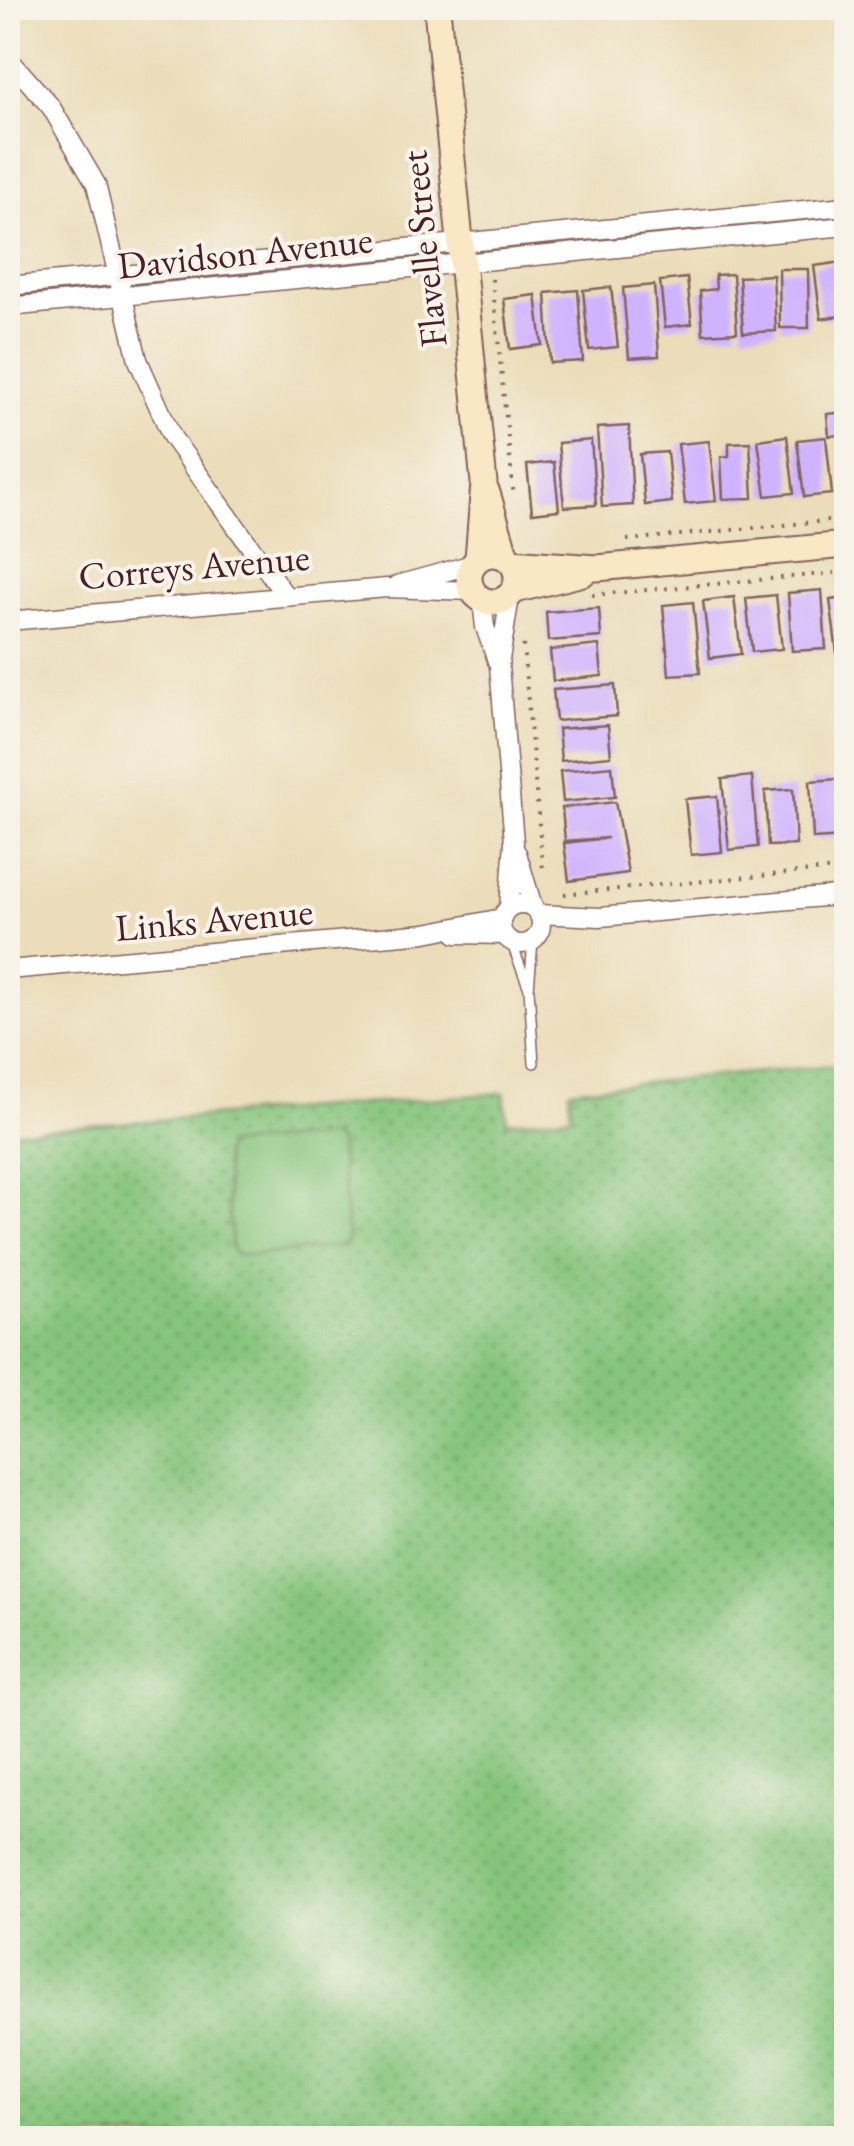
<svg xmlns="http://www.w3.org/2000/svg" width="854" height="2146" font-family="'EB Garamond',serif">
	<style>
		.grass { fill: url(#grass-dots); stroke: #687254; stroke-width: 2.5 }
		.garden { fill: #86c57d; stroke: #687254; stroke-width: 2.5 }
		.building { fill: #d0b3fe }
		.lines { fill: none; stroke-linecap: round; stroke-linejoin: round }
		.lane-casing { stroke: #82625d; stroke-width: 12 }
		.street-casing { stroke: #82625d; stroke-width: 21 }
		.secondary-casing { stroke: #82625d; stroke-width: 29 }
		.path { stroke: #82625d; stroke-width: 4; stroke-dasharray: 2.5 8; stroke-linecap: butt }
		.lane { stroke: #fff; stroke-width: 9 }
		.street { stroke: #fff; stroke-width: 18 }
		.secondary { stroke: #fae7c3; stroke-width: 25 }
		.labels { text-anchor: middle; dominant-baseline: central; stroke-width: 8; stroke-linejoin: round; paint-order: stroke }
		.street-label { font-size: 38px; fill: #4a1f2b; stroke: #f7f3e8 }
	</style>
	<defs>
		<pattern id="grass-dots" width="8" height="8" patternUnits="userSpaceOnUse" patternTransform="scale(2.5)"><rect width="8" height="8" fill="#86c57d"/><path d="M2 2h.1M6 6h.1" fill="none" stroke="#709f67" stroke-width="1.8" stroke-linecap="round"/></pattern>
	</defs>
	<rect width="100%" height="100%" fill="#f7f3e8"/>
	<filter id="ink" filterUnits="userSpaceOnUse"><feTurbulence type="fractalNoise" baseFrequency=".01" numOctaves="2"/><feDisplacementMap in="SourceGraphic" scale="20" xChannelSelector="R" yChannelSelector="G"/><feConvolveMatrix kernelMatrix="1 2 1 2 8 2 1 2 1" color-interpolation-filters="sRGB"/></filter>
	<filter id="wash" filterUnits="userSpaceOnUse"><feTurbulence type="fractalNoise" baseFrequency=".0048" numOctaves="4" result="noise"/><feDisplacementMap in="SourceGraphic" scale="40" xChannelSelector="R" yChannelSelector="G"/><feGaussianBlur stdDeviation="2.25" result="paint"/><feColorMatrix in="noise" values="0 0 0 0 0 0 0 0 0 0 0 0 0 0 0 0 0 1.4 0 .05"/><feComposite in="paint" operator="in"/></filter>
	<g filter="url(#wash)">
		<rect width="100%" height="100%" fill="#ebddb9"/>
		<path class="grass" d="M846 1064V2138H8V1132L504 1093 507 1122 571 1116 569 1090Z"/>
		<path class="garden" d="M331 1136 339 1143 348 1238 343 1246 241 1256 232 1250 224 1152 228 1145Z"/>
		<g id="blocks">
			<path class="building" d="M843 262 846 315 821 319 814 266Z
				M779 269H808L809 328H780Z
				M733 274 737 332 703 334 700 291 716 289 715 275Z
				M773 275 776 331 743 333 739 277Z
				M687 278 692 324 665 327 660 281Z
				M654 285 659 356 629 358 623 288Z
				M611 287 618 347 589 350 583 290Z
				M578 290 583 361 550 363 546 293Z
				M536 295 542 345 510 349 504 299Z
				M846 412V480L844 481 840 435 829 436 827 414Z
				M629 426 633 505 602 507 597 428Z
				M787 436 794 493 766 496 758 440Z
				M826 437 832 494 804 497 797 440Z
				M591 440 596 505 564 507 558 443Z
				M709 441 716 501 685 504 678 444Z
				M750 442 753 498 723 499 721 457 729 456V443Z
				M667 452 672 502 645 505 640 454Z
				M554 462 559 510 532 513 527 465Z
				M822 590 826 649 792 651 788 593Z
				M776 595 782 649 752 652 746 598Z
				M734 597 741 654 710 658 703 601Z
				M846 598V651L837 653 830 600Z
				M693 602 700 673 669 675 663 605Z
				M599 608 601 637 548 641 546 612Z
				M599 645 602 676 553 681 550 650Z
				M615 685 617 716 556 721 553 690Z
				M608 725 611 756 561 761 558 729Z
				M612 766 615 797 563 802 560 771Z
				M752 776 758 847 729 850 722 779Z
				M839 779 843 837 813 839 810 781Z
				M793 789 796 845 768 846 765 791Z
				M717 796 722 852 691 855 685 799Z
				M615 802 628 873 569 881 564 843 608 838 565 841 562 808Z"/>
		</g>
	</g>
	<g filter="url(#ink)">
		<use href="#blocks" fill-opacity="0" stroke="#82625d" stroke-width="2.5"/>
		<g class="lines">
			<g class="lane-casing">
				<path id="lane" d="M533 941 529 989 534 1063
					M511 942 528 986"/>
			</g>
			<g class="street-casing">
				<path id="street" d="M8 58 51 107 96 184 138 360 172 437 285 595
					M8 286 846 206
					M8 307 846 226
					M397 585 473 564
					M482 600 485 627 497 661
					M8 621 387 588 473 591
					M517 853 533 907
					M501 924a20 20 0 1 1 40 0a20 20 0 1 1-40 0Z
					M509 908 514 842 499 666 510 596
					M539 914 600 917 846 895
					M456 934 504 935
					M8 970 426 933 502 918"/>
			</g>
			<g class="secondary-casing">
				<path id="secondary" d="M437 8 484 483 478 559
					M487 493 506 557
					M469 578a24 24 0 1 1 48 0a24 24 0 1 1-48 0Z
					M511 562 597 568 846 545
					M515 590 583 573"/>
			</g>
			<path class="path" d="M492 279 514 498
				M627 540 846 519
				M592 595 846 572
				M523 645 543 870
				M564 894 846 868"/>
			<use href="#lane" class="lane"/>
			<use href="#street" class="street"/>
			<use href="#secondary" class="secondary"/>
		</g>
	</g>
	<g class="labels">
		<g class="street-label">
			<text transform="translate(423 249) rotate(-96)">Flavelle Street</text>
			<text transform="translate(245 252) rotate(-6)">Davidson Avenue</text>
			<text transform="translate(194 566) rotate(-5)">Correys Avenue</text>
			<text transform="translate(214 919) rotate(-5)">Links Avenue</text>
		</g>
	</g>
	<rect width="854" height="2146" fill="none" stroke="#f7f3e8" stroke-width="40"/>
</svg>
